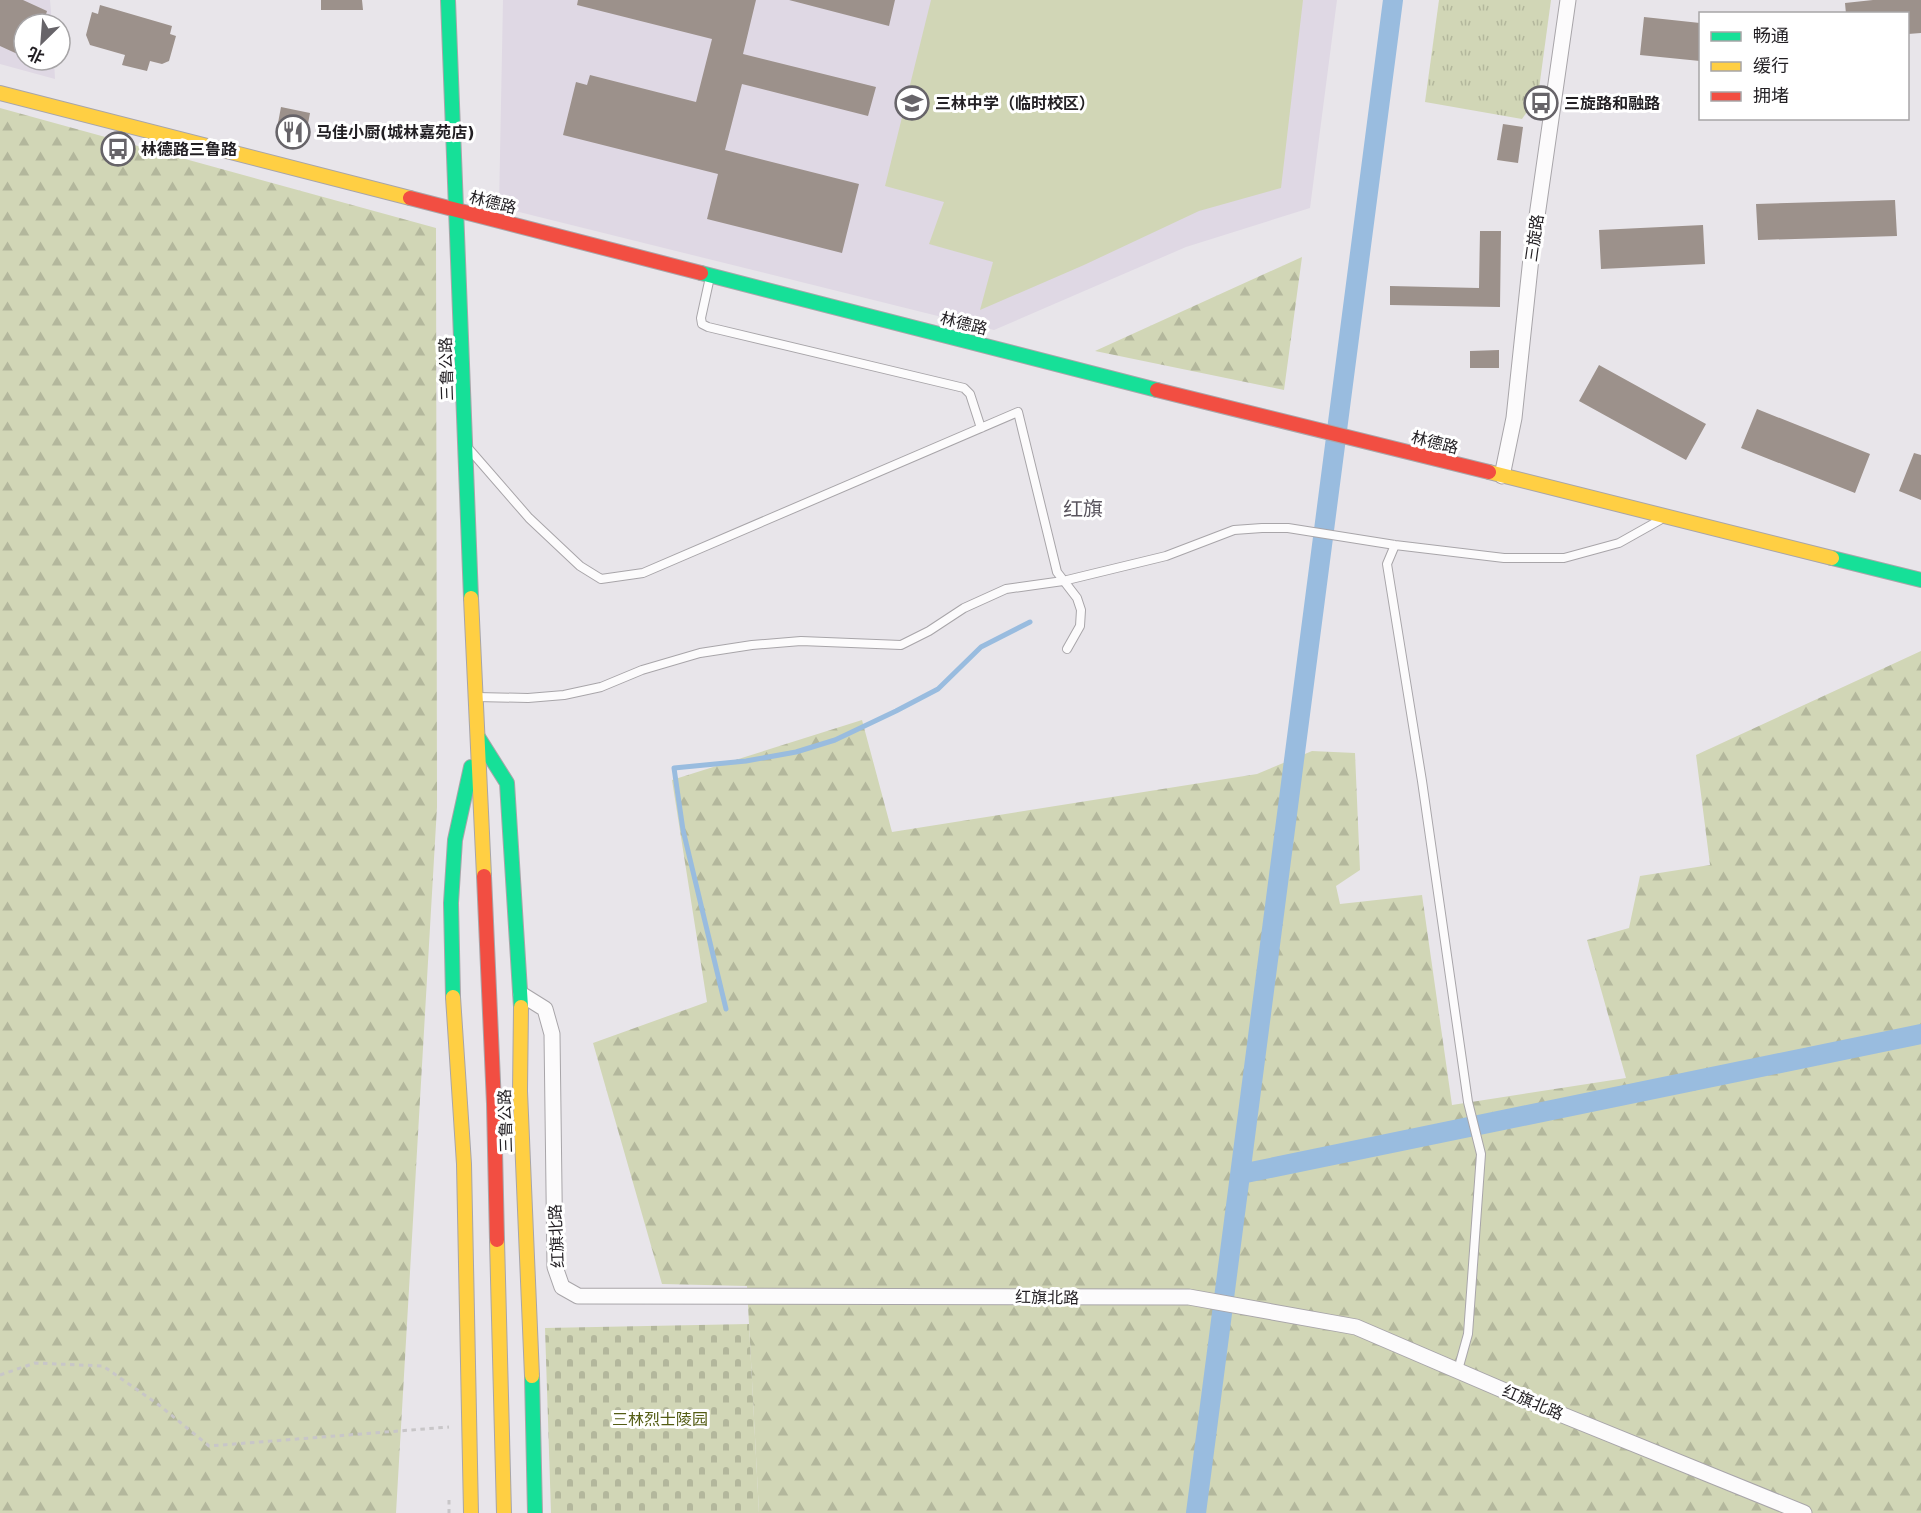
<svg xmlns="http://www.w3.org/2000/svg" width="1921" height="1513" font-family="'DejaVu Sans','Noto Sans SC',sans-serif">
	<style>
		.built { fill: #dfd8e4 }
		.green { fill: #d1d6b6 }
		.forest { fill: url(#forest-firs) }
		.cemetery { fill: url(#cemetery-stones) }
		.park { fill: url(#park-tufts) }
		.lines { fill: none; stroke-linecap: round; stroke-linejoin: round }
		.stream { stroke: #99bcdf; stroke-width: 5 }
		.canal { stroke: #99bcdf; stroke-width: 20 }
		.building { fill: #9c918b }
		.lane-casing { stroke: #a8a5a9; stroke-width: 10 }
		.street-casing { stroke: #a8a5a9; stroke-width: 17 }
		.fast-casing { stroke: #a8a5a9; stroke-width: 16 }
		.slow-casing { stroke: #a8a5a9; stroke-width: 16 }
		.jam-casing { stroke: #a8a5a9; stroke-width: 16 }
		.path { stroke: #c8c6c8; stroke-width: 3; stroke-dasharray: 4.5 4.5; stroke-linecap: butt }
		.lane { stroke: #fcfbfc; stroke-width: 8 }
		.street { stroke: #fcfbfc; stroke-width: 15 }
		.fast { stroke: #16e098; stroke-width: 14 }
		.slow { stroke: #ffcf43; stroke-width: 14 }
		.jam { stroke: #f24e42; stroke-width: 14 }
		.labels { text-anchor: middle; stroke-width: 6; stroke-linejoin: round; paint-order: stroke }
		.poi-label { font-size: 16px; font-weight: bold; fill: #221f23; stroke: #fff; text-anchor: start }
		.street-label { font-size: 16px; fill: #221f23; stroke: #fff }
		.park-label { font-size: 16px; fill: #545d14; stroke: #fff }
		.quarter-label { font-size: 20px; fill: #5a555e; stroke: #fff }
	</style>
	<defs>
		<pattern id="forest-firs" width="22" height="20" patternUnits="userSpaceOnUse" patternTransform="scale(1.5)"><rect width="22" height="20" fill="#d1d6b6"/><path d="M5 1l3.5 6h-7zM16 11l3.5 6h-7z" fill="#b3b79c"/></pattern>
		<pattern id="cemetery-stones" width="16" height="16" patternUnits="userSpaceOnUse" patternTransform="scale(1.5)"><rect width="16" height="16" fill="#d1d6b6"/><path d="M2 7V4a2 2 0 0 1 4 0v3zM10 15v-3a2 2 0 0 1 4 0v3z" fill="#b3b79c"/></pattern>
		<pattern id="park-tufts" width="24" height="20" patternUnits="userSpaceOnUse" patternTransform="scale(1.5)"><rect width="24" height="20" fill="#d1d6b6"/><path d="M3 7l-1-3M5 7V3M7 7l1-3M15 17l-1-3M17 17v-4M19 17l1-3" fill="none" stroke="#b3b79c"/></pattern>
	</defs>
	<rect width="100%" height="100%" fill="#e8e5ea"/>
	<path class="built" d="M 0,0 L 50,0 L 52,24 L 24,24 L 24,60 L 54,60 L 55,79 L 0,64 Z
		M 503,0 L 1337,0 L 1310,208 L 1186,247 L 994,330 L 499,207 Z"/>
	<path class="green" d="M 931,0 L 1303,0 L 1281,188 L 1199,211 L 1084,265 L 980,310 L 993,262 L 929,244 L 944,202 L 885,186 Z"/>
	<path class="forest" d="M 0,108 L 436,228 L 437,807 L 396,1513 L 0,1513 Z
		M 1302,257 L 1284,390 L 1095,351 Z
		M 1921,651 L 1921,1513 L 759,1513 L 747,1286 L 662,1284 L 593,1043 L 707,1002 L 672,780 L 862,720 L 892,832 L 1257,774 L 1312,751 L 1355,753 L 1360,870 L 1336,886 L 1340,904 L 1422,895 L 1452,1105 L 1626,1078 L 1587,940 L 1629,928 L 1640,876 L 1710,865 L 1696,755 Z"/>
	<path class="cemetery" d="M 749,1324 L 759,1513 L 551,1513 L 545,1328 Z"/>
	<path class="park" d="M 1439,0 L 1551,0 L 1538,96 L 1522,119 L 1425,102 Z"/>
	<g class="lines">
		<path class="stream" d="M 726,1009 L 683,830 L 674,768 L 746,761 L 796,752 L 835,740 L 896,711 L 938,689 L 981,647 L 1030,622"/>
		<path class="canal" d="M 1241,1174 L 1921,1034
			M 1196,1513 L 1393,0"/>
	</g>
	<path class="building" d="M 0,0 L 23,0 L 47,11 L 43,24 L 24,24 L 24,57 L 0,46 Z
		M 321,0 L 362,0 L 363,10 L 321,10 Z
		M 578,0 L 756,0 L 743,54 L 876,87 L 868,116 L 742,84 L 725,150 L 859,184 L 842,253 L 707,219 L 718,174 L 563,135 L 576,82 L 587,85 L 590,75 L 696,102 L 712,39 L 577,5 Z
		M 789,0 L 895,0 L 889,26 Z
		M 1873,0 L 1921,0 L 1921,33 L 1908,34 L 1908,14 L 1846,14 L 1845,3 Z
		M 100,5 L 172,26 L 170,34 L 176,36 L 169,61 L 162,64 L 150,61 L 147,71 L 122,65 L 125,55 L 90,45 L 86,35 L 92,12 L 98,14 Z
		M 1644,17 L 1700,23 L 1700,61 L 1640,55 Z
		M 281,107 L 310,113 L 307,129 L 278,123 Z
		M 1503,124 L 1523,127 L 1518,163 L 1497,160 Z
		M 1895,200 L 1897,236 L 1758,240 L 1756,204 Z
		M 1703,225 L 1705,264 L 1601,269 L 1599,230 Z
		M 1480,231 L 1501,231 L 1500,307 L 1390,305 L 1390,286 L 1479,288 Z
		M 1499,350 L 1499,368 L 1470,368 L 1470,351 Z
		M 1599,365 L 1706,424 L 1686,460 L 1579,401 Z
		M 1757,409 L 1870,454 L 1855,493 L 1741,448 Z
		M 1914,453 L 1921,455 L 1921,500 L 1899,491 Z"/>
	<g class="lines">
		<g class="lane-casing">
			<path id="lane" d="M 710,277 L 701,318 L 702,324 L 708,327 L 964,388 L 970,394 L 981,428
				M 469,449 L 529,518 L 580,566 L 601,579 L 643,573 L 1018,412 L 1057,572 L 1077,598 L 1081,610 L 1080,626 L 1067,649
				M 1395,545 L 1387,564 L 1422,781 L 1468,1102 L 1481,1154 L 1468,1334 L 1458,1370
				M 477,697 L 528,698 L 564,695 L 601,687 L 642,670 L 700,653 L 752,645 L 801,641 L 901,645 L 929,631 L 964,608 L 1006,589 L 1063,581 L 1166,556 L 1234,530 L 1262,528 L 1288,528 L 1395,545 L 1504,558 L 1564,558 L 1619,543 L 1660,520"/>
		</g>
		<g class="street-casing">
			<path id="street" d="M 1502,476 L 1514,418 L 1531,258 L 1568,0
				M 521,994 L 545,1009 L 552,1034 L 555,1267 L 562,1287 L 578,1296 L 1189,1297 L 1356,1327 L 1533,1403 L 1804,1513"/>
		</g>
		<g class="fast-casing">
			<path id="fast" d="M 448,0 L 471,598
				M 701,273 L 1157,390
				M 1832,558 L 1921,580
				M 478,737 L 507,783 L 521,1007
				M 453,997 L 451,903 L 455,840 L 471,767
				M 532,1376 L 535,1513"/>
		</g>
		<g class="slow-casing">
			<path id="slow" d="M 0,93 L 410,198
				M 1489,472 L 1832,558
				M 471,598 L 484,876
				M 453,997 L 464,1164 L 471,1513
				M 521,1007 L 520,1091 L 532,1376
				M 497,1240 L 504,1513"/>
		</g>
		<g class="jam-casing">
			<path id="jam" d="M 410,198 L 701,273
				M 1157,390 L 1489,472
				M 484,876 L 494,1104 L 497,1240"/>
		</g>
		<path class="path" d="M 0,1375 L 35,1363 L 103,1366 L 159,1405 L 209,1446 L 449,1427
			M 449,1500 L 449,1513"/>
		<use href="#lane" class="lane"/>
		<use href="#street" class="street"/>
		<use href="#fast" class="fast"/>
		<use href="#slow" class="slow"/>
		<use href="#jam" class="jam"/>
	</g>
	<defs>
		<g id="school-ring" transform="scale(1.725)"><circle r="9.5" fill="#fff" stroke="#676469" stroke-width="1.5"/><path d="M0-5L7-2L0 1L-7-2ZM-4 1L0 2.5L4 1V4Q0 6-4 4Z" fill="#676469"/></g>
		<g id="bus-ring" transform="scale(1.725)"><circle r="9.5" fill="#fff" stroke="#676469" stroke-width="1.5"/><path d="M-5-6H5V4H4V6H2V4H-2V6H-4V4H-5ZM-3.5-4V0h7V-4ZM-3.5 1.2v1.5H-2V1.2ZM2 1.2v1.5H3.5V1.2Z" fill="#676469"/></g>
		<g id="restaurant-ring" transform="scale(1.725)"><circle r="9.5" fill="#fff" stroke="#676469" stroke-width="1.5"/><path d="M-5-6h1v4h1v-4h1v4h1v-4h1v5L-1.5 .5V6h-2V.5L-5-1ZM5-6V6H3V1.5H1.5Q1.5-4 5-6Z" fill="#676469"/></g>
	</defs>
	<g fill-rule="evenodd">
		<use href="#school-ring" x="912" y="103"/>
		<use href="#bus-ring" x="1541" y="103"/>
		<use href="#restaurant-ring" x="293" y="132"/>
		<use href="#bus-ring" x="118" y="149"/>
	</g>
	<g class="labels">
		<g class="poi-label">
			<text x="935" y="109">三林中学（临时校区）</text>
			<text x="1564" y="109">三旋路和融路</text>
			<text x="316" y="138">马佳小厨(城林嘉苑店)</text>
			<text x="141" y="155">林德路三鲁路</text>
		</g>
		<g class="street-label">
			<text transform="translate(493 202) rotate(14)" y="6">林德路</text>
			<text transform="translate(1534 238) rotate(-82)" y="6">三旋路</text>
			<text transform="translate(964 323) rotate(14)" y="6">林德路</text>
			<text transform="translate(446 369) rotate(-92)" y="6">三鲁公路</text>
			<text transform="translate(1435 442) rotate(14)" y="6">林德路</text>
			<text transform="translate(505 1121) rotate(-92)" y="6">三鲁公路</text>
			<text transform="translate(556 1236) rotate(-93)" y="6">红旗北路</text>
			<text transform="translate(1047 1297) rotate(1)" y="6">红旗北路</text>
			<text transform="translate(1533 1402) rotate(23)" y="6">红旗北路</text>
		</g>
		<g class="park-label">
			<text x="660" y="1425">三林烈士陵园</text>
		</g>
		<g class="quarter-label">
			<text x="1083" y="516">红旗</text>
		</g>
	</g>
	<rect x="1699" y="12" width="210" height="108" fill="#ffffff" stroke="#a7a5a7" stroke-width="1.5"/>
	<rect x="1711" y="32" width="30" height="9" fill="#16e098" stroke="#a7a5a7" stroke-width="1.5"/>
	<text x="1753" y="42" font-size="18" fill="#221f23">畅通</text>
	<rect x="1711" y="62" width="30" height="9" fill="#ffcf43" stroke="#a7a5a7" stroke-width="1.5"/>
	<text x="1753" y="72" font-size="18" fill="#221f23">缓行</text>
	<rect x="1711" y="92" width="30" height="9" fill="#f24e42" stroke="#a7a5a7" stroke-width="1.5"/>
	<text x="1753" y="102" font-size="18" fill="#221f23">拥堵</text>
	<g transform="translate(42 42) rotate(205)"><circle r="28" fill="#ffffff" stroke="#a7a5a7" stroke-width="1.5"/>
	<path d="M0-4.5L10 22L0 15L-10 22Z" fill="#676469"/>
	<text y="-9" font-size="16" font-weight="bold" text-anchor="middle" fill="#221f23">北</text>
	</g>
</svg>
